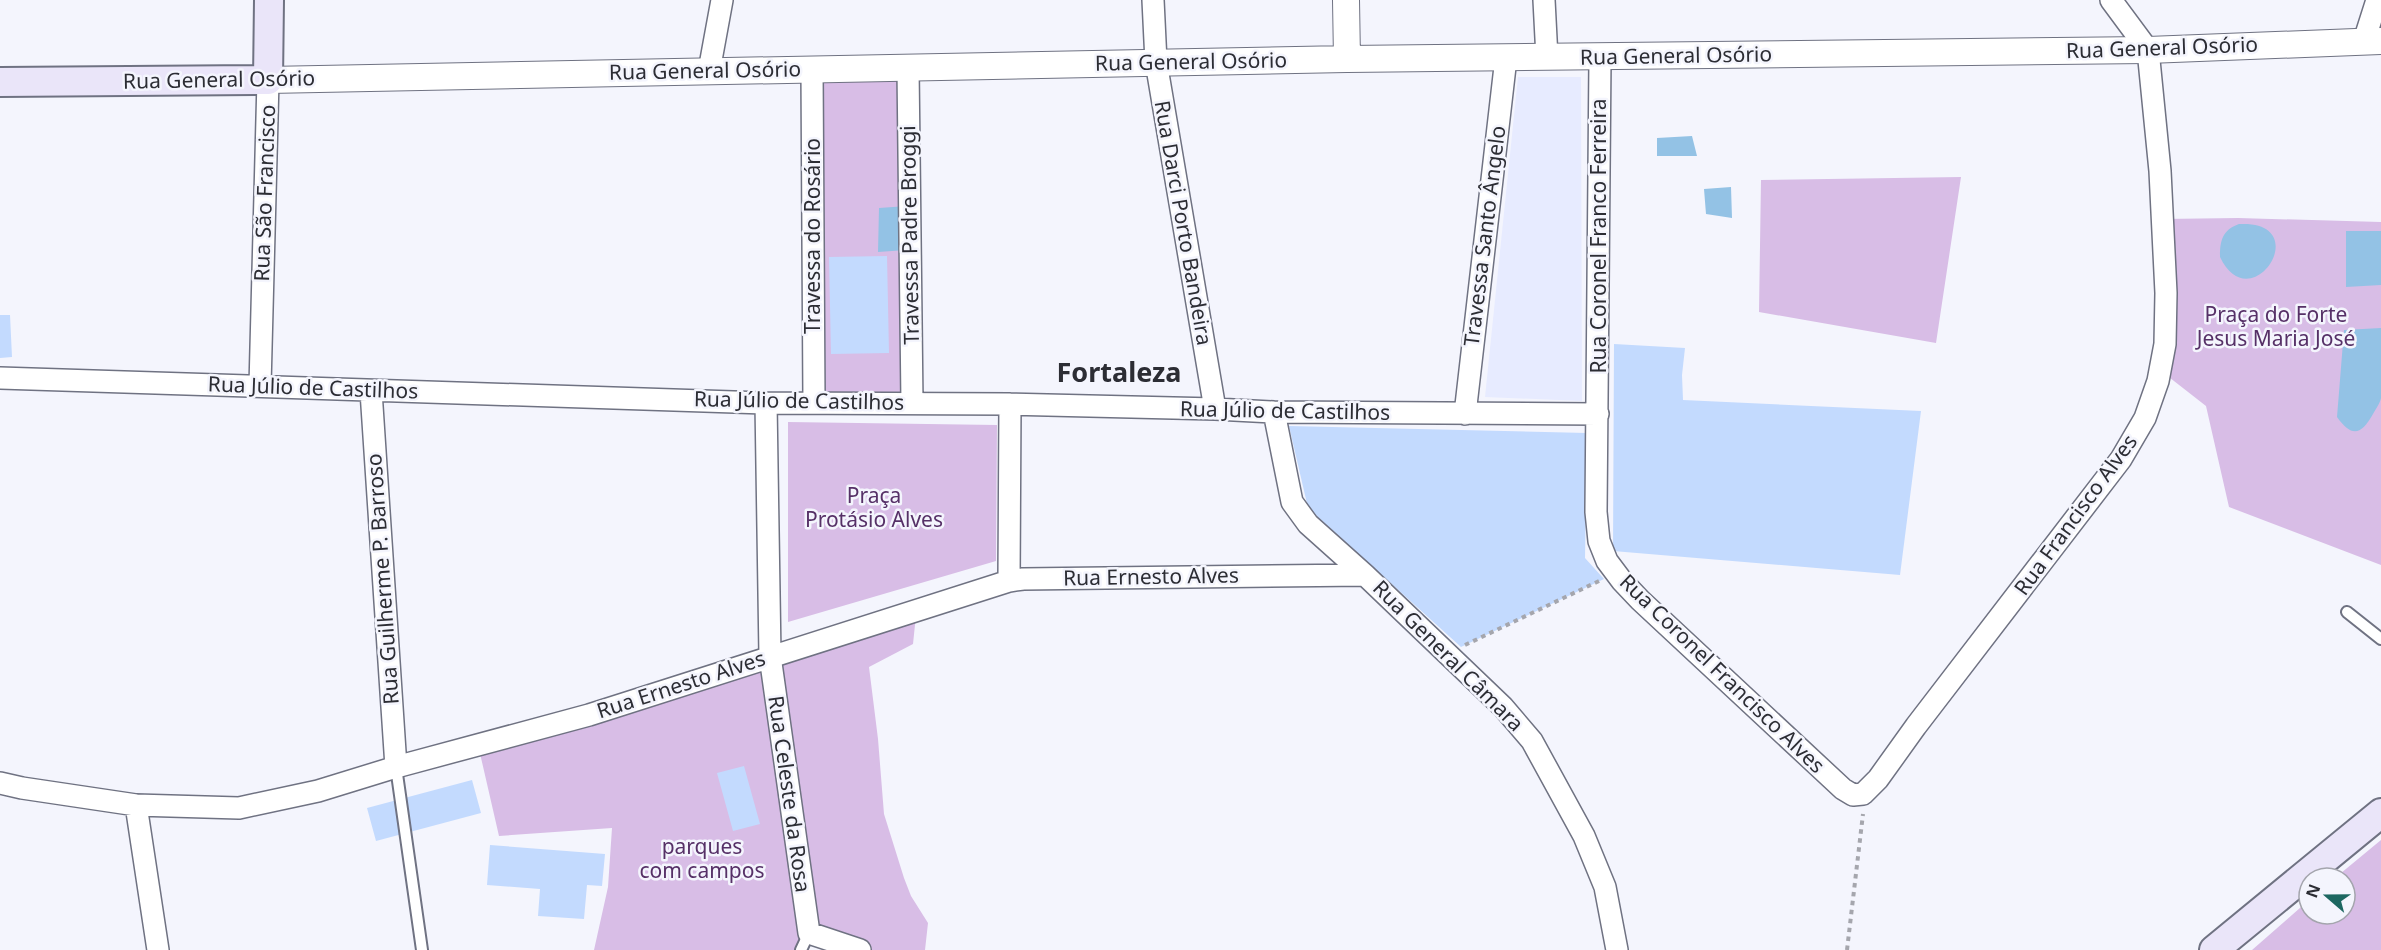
<svg xmlns="http://www.w3.org/2000/svg" width="2381" height="950" font-family="'Noto Sans',sans-serif">
	<style>
		.built { fill: #e7ebff }
		.green { fill: #d8bde6 }
		.water { fill: #93c2e5 }
		.building { fill: #c3dafe }
		.lines { fill: none; stroke-linecap: round; stroke-linejoin: round }
		.service-casing { stroke: #6f7282; stroke-width: 14 }
		.minor-casing { stroke: #6f7282; stroke-width: 24 }
		.tertiary-casing { stroke: #6f7282; stroke-width: 28 }
		.secondary-casing { stroke: #6f7282; stroke-width: 32 }
		.path { stroke: #a5a6ad; stroke-width: 4; stroke-dasharray: 4.5 4.5; stroke-linecap: butt }
		.service { stroke: #fff; stroke-width: 10 }
		.minor { stroke: #fff; stroke-width: 21 }
		.tertiary { stroke: #fff; stroke-width: 26 }
		.secondary { stroke: #eae5f9; stroke-width: 28 }
		.labels { text-anchor: middle; stroke-width: 5; stroke-linejoin: round; paint-order: stroke }
		.street-label { font-size: 21px; fill: #2c2d34; stroke: #f4f5fd }
		.park-label { font-size: 21px; fill: #563067; stroke: #f4f5fd }
		.district-label { font-size: 27px; font-weight: bold; fill: #2c2d34; stroke: #f4f5fd }
	</style>
	<rect width="100%" height="100%" fill="#f4f5fd"/>
	<path class="built" d="M 1518,77 L 1581,77 L 1582,401 L 1485,397 Z"/>
	<path class="green" d="M 907,69 L 910,401 L 815,402 L 815,72 Z
		M 1961,177 L 1936,343 L 1759,312 L 1761,180 Z
		M 2238,218 L 2381,222 L 2381,565 L 2229,507 L 2206,406 L 2165,374 L 2163,219 Z
		M 788,422 L 997,425 L 996,561 L 788,622 Z
		M 916,615 L 913,644 L 869,667 L 878,739 L 884,814 L 904,878 L 911,896 L 928,923 L 925,950 L 863,950 L 810,932 L 772,658 Z
		M 767,662 L 804,933 L 798,950 L 594,950 L 608,887 L 612,828 L 499,836 L 479,749 Z
		M 2381,840 L 2381,950 L 2252,950 L 2309,900 L 2309,914 L 2345,914 L 2345,878 L 2335,878 Z"/>
	<path class="water" d="M 1692,136 L 1697,156 L 1657,156 L 1657,138 Z
		M 1731,187 L 1732,218 L 1706,214 L 1704,189 Z
		M 907,206 L 906,250 L 878,252 L 879,208 Z
		M 2239,224 C 2317,220 2251,322 2220,257 C 2220,241 2222,230 2239,224 Z
		M 2381,231 L 2381,285 L 2346,287 L 2346,231 Z
		M 2381,328 C 2381,350 2381,375 2381,398 C 2380,403 2376,409 2373,414 C 2361,435 2352,438 2337,417 L 2344,330 Z"/>
	<path class="building" d="M 887,256 L 889,353 L 831,354 L 829,257 Z
		M 0,315 L 10,315 L 12,357 L 0,358 Z
		M 1614,344 L 1685,348 L 1682,375 L 1683,400 L 1921,411 L 1900,575 L 1613,551 Z
		M 1289,426 L 1587,433 L 1585,558 L 1604,579 L 1461,647 L 1308,508 Z
		M 744,766 L 760,824 L 733,831 L 717,773 Z
		M 472,780 L 481,813 L 376,841 L 367,808 Z
		M 490,845 L 605,854 L 602,886 L 587,885 L 584,919 L 538,916 L 540,889 L 487,885 Z"/>
	<g class="lines">
		<g class="service-casing">
			<path id="service" d="M 2347,612 L 2381,639
				M 396,767 L 422,950
				M 801,950 L 809,933"/>
		</g>
		<g class="minor-casing">
			<path id="minor" d="M 1153,0 L 1156,62 L 1215,409
				M 1544,0 L 1547,58
				M 2364,41 L 2377,0
				M 1600,58 L 1596,512 L 1599,541 L 1607,561 L 1622,581 L 1640,600 L 1843,789 L 1853,795 L 1863,794 L 1878,779 L 1916,726 L 2121,459 L 2145,418 L 2158,381 L 2165,344 L 2166,293 L 2160,171 L 2148,50 L 2111,0
				M 908,68 L 912,403
				M 812,69 L 814,403
				M 709,71 L 722,0
				M 0,378 L 766,403 L 1010,404 L 1215,409 L 1274,412 L 1598,414
				M 260,386 L 268,80
				M 371,391 L 396,767
				M 766,403 L 770,656 L 809,933 L 860,950
				M 1274,412 L 1292,502 L 1308,524 L 1365,575 L 1503,707 L 1532,741 L 1584,836 L 1605,887 L 1617,950
				M 1465,414 L 1506,58
				M 1009,581 L 1010,404
				M 0,783 L 22,788 L 136,805 L 239,808 L 318,791 L 396,767 L 589,715 L 1009,581 L 1023,579 L 1365,575
				M 136,805 L 158,950"/>
		</g>
		<g class="tertiary-casing">
			<path id="tertiary" d="M 1346,0 L 1347,59
				M 268,80 L 1347,59 L 2148,50 L 2381,41"/>
		</g>
		<g class="secondary-casing">
			<path id="secondary" d="M 0,82 L 268,80 L 269,0
				M 2214,950 L 2381,813"/>
		</g>
		<path class="path" d="M 1465,645 L 1599,581
			M 1847,950 L 1863,814"/>
		<use href="#service" class="service"/>
		<use href="#minor" class="minor"/>
		<use href="#tertiary" class="tertiary"/>
		<use href="#secondary" class="secondary"/>
	</g>
	<g class="labels">
		<g class="street-label">
			<text transform="translate(2162 48) rotate(-2)" y="7">Rua General Osório</text>
			<text transform="translate(1676 56) rotate(-1)" y="7">Rua General Osório</text>
			<text transform="translate(1191 62) rotate(-1)" y="7">Rua General Osório</text>
			<text transform="translate(705 71) rotate(-1)" y="7">Rua General Osório</text>
			<text transform="translate(219 80) rotate(-1)" y="7">Rua General Osório</text>
			<text transform="translate(265 193) rotate(-88)" y="7">Rua São Francisco</text>
			<text transform="translate(1183 223) rotate(80)" y="7">Rua Darci Porto Bandeira</text>
			<text transform="translate(910 235) rotate(-91)" y="7">Travessa Padre Broggi</text>
			<text transform="translate(813 236) rotate(-90)" y="7">Travessa do Rosário</text>
			<text transform="translate(1485 236) rotate(-83)" y="7">Travessa Santo Ângelo</text>
			<text transform="translate(1599 236) rotate(-90)" y="7">Rua Coronel Franco Ferreira</text>
			<text transform="translate(313 388) rotate(2)" y="7">Rua Júlio de Castilhos</text>
			<text transform="translate(799 401) rotate(1)" y="7">Rua Júlio de Castilhos</text>
			<text transform="translate(1285 411) rotate(1)" y="7">Rua Júlio de Castilhos</text>
			<text transform="translate(2076 515) rotate(-54)" y="7">Rua Francisco Alves</text>
			<text transform="translate(1151 577) rotate(-1)" y="7">Rua Ernesto Alves</text>
			<text transform="translate(383 579) rotate(-94)" y="7">Rua Guilherme P. Barroso</text>
			<text transform="translate(1448 656) rotate(45)" y="7">Rua General Câmara</text>
			<text transform="translate(1722 674) rotate(44)" y="7">Rua Coronel Francisco Alves</text>
			<text transform="translate(681 685) rotate(-18)" y="7">Rua Ernesto Alves</text>
			<text transform="translate(789 794) rotate(82)" y="7">Rua Celeste da Rosa</text>
		</g>
		<g class="park-label">
			<text x="2276" y="322">Praça do Forte<tspan x="2276" dy="24">Jesus Maria José</tspan></text>
			<text x="874" y="503">Praça<tspan x="874" dy="24">Protásio Alves</tspan></text>
			<text x="702" y="854">parques<tspan x="702" dy="24">com campos</tspan></text>
		</g>
		<g class="district-label">
			<text x="1119" y="382">Fortaleza</text>
		</g>
	</g>
	<g transform="translate(2327 896) rotate(290)"><circle r="28" fill="#f4f5fd" stroke="#a4a5ad" stroke-width="1.5"/>
	<path d="M0-4.5L10 22L0 15L-10 22Z" fill="#1d6761"/>
	<text y="-9" font-size="16" font-weight="bold" text-anchor="middle" fill="#2c2d34">N</text>
	</g>
</svg>
